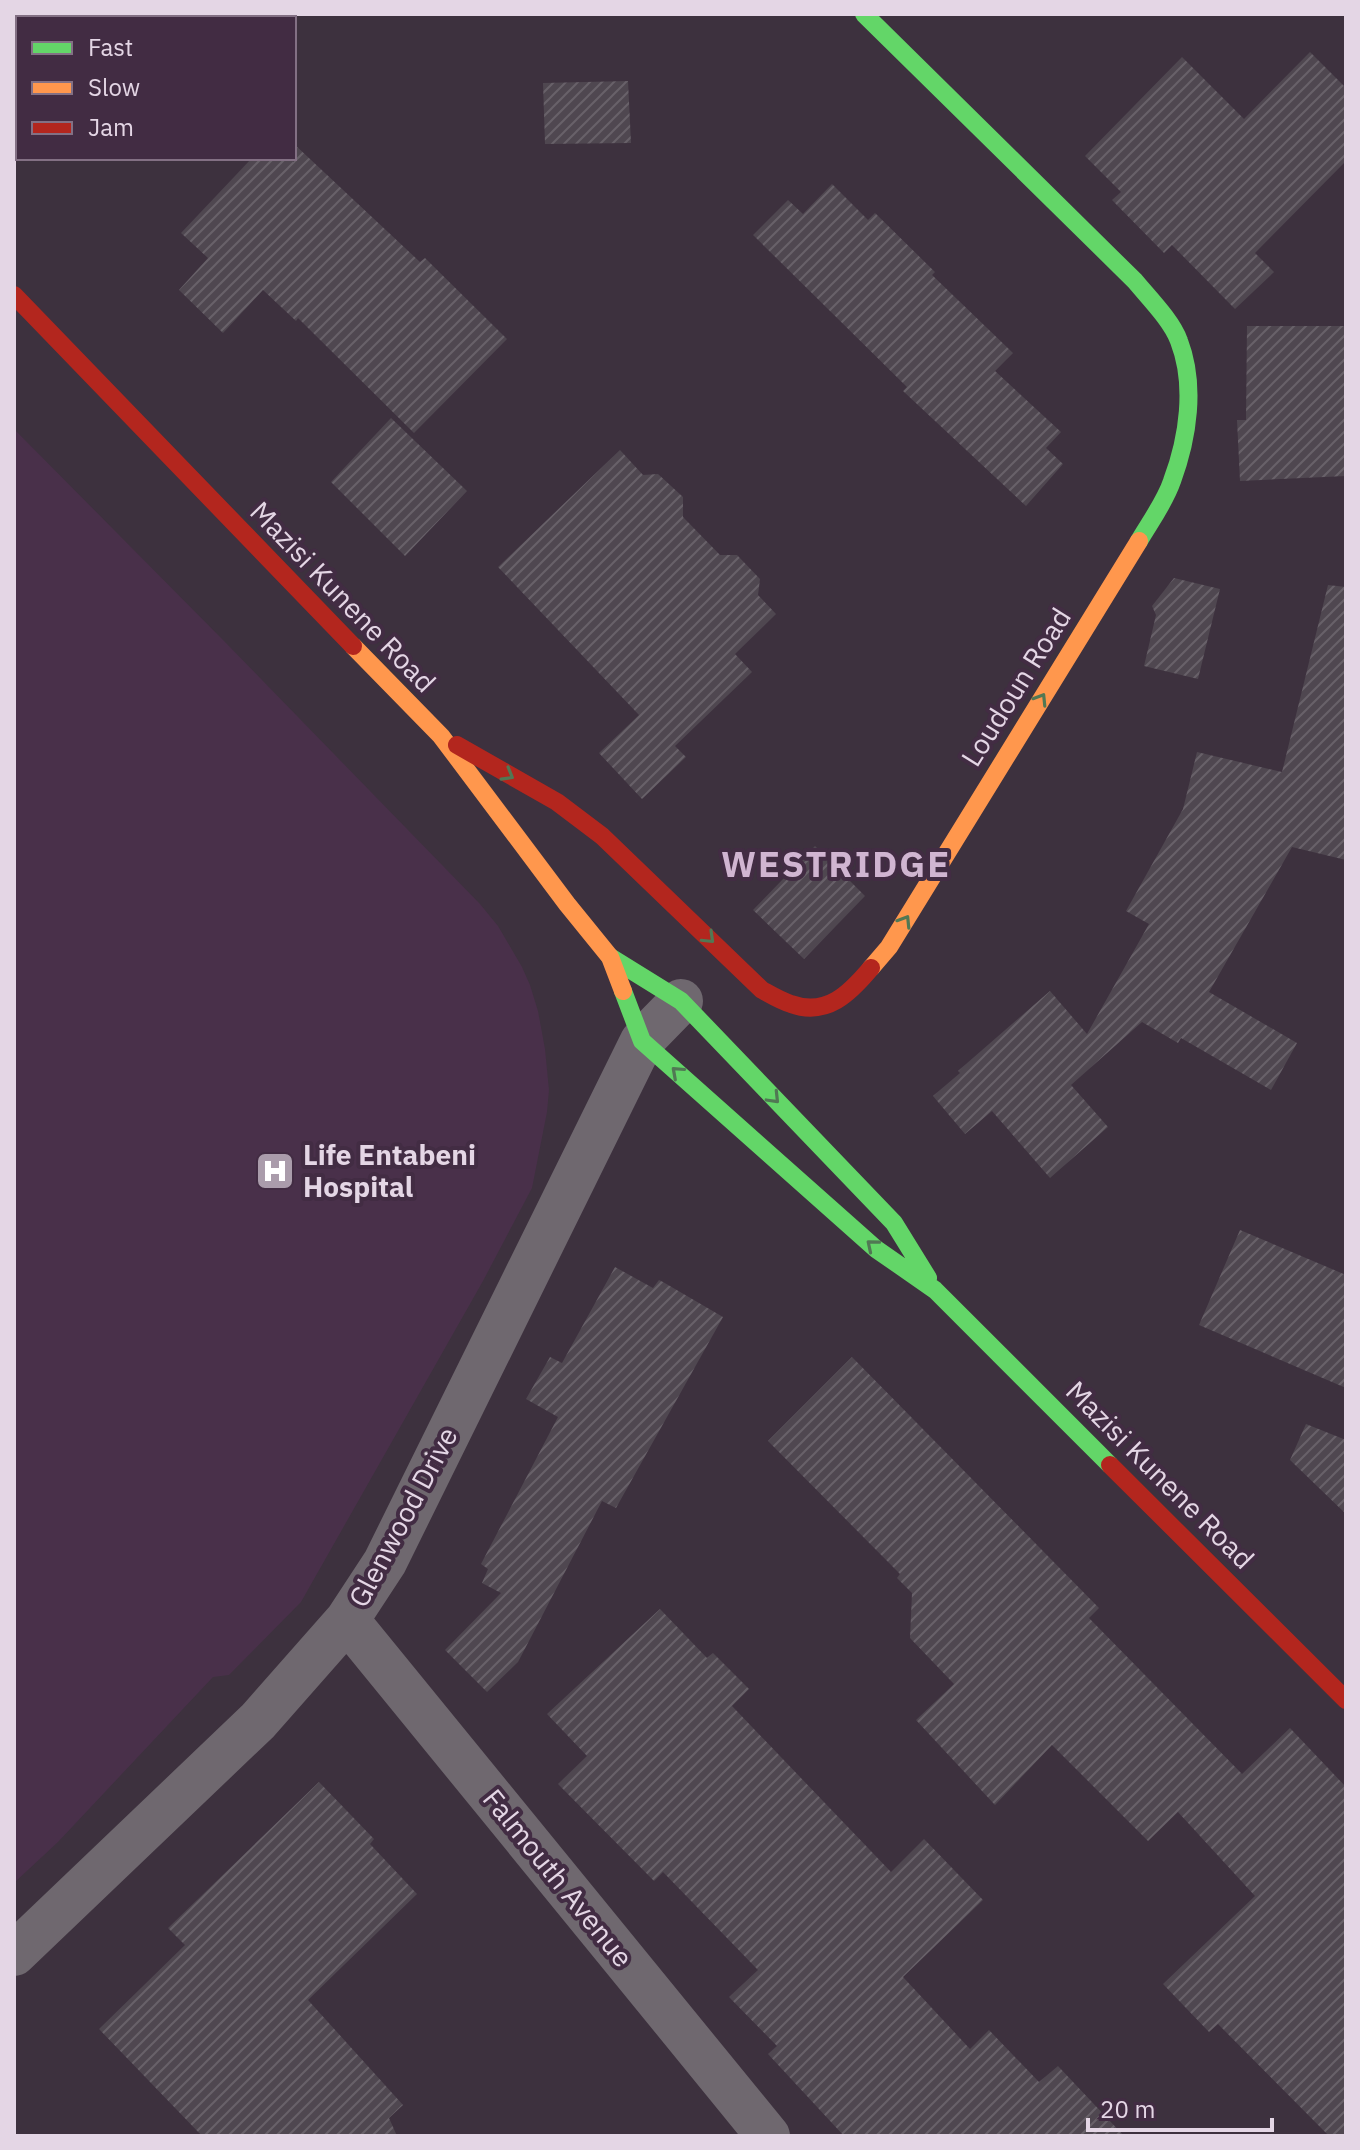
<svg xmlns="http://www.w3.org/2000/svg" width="1360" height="2150" font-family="'IBM Plex Sans',sans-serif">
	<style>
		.built { fill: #49304a }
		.building { fill: url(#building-hatch) }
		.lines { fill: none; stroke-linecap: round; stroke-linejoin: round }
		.street { stroke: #6f686f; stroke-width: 44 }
		.fast { stroke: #63d668; stroke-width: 18 }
		.slow { stroke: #ff974d; stroke-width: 18 }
		.jam { stroke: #b3261e; stroke-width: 18 }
		.oneway { stroke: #517854 }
		.labels { text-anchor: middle; stroke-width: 8; stroke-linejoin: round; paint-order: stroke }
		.street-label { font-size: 28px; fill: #e4d6e5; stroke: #422c43 }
		.poi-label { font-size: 28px; font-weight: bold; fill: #e4d6e5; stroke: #422c43; text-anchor: start }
		.district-label { font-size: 36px; font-weight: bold; letter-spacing: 2px; fill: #d0b5d1; stroke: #422c43 }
	</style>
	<defs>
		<pattern id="building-hatch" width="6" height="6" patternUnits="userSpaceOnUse" patternTransform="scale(2)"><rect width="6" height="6" fill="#4f4750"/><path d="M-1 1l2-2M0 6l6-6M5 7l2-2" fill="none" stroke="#686169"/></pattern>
	</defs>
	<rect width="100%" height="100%" fill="#3d313e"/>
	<path class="built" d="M 14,429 L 226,643 L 480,904 L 498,926 L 522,967 L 530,985 L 538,1011 L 545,1049 L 549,1090 L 547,1112 L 532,1188 L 483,1281 L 301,1602 L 229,1675 L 213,1677 L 58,1842 L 14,1883 Z"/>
	<path class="building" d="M 1310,52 L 1346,88 L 1346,161 L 1255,253 L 1274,272 L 1235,309 L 1172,245 L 1164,253 L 1112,200 L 1121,192 L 1085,156 L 1182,57 L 1244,119 Z
		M 628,81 L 631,143 L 545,144 L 543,83 Z
		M 294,144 L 420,262 L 425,258 L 507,339 L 414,433 L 298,318 L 296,321 L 263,290 L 223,333 L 179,290 L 208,258 L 181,233 L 252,158 L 290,158 L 294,162 Z
		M 832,184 L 868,220 L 875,213 L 935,272 L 932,275 L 1013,353 L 995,371 L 1061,432 L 1046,448 L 1063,464 L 1026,506 L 903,391 L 907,387 L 753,235 L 788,200 L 803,214 Z
		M 1247,326 L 1346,326 L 1346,476 L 1240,481 L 1237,420 L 1246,420 Z
		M 391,418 L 467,491 L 405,556 L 331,482 Z
		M 620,450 L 643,475 L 658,474 L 683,497 L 683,517 L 720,555 L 737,555 L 760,579 L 758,595 L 776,614 L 735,654 L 752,672 L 675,746 L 686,757 L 642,799 L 599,753 L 639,715 L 498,567 Z
		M 1174,578 L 1220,589 L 1198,679 L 1144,666 L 1156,615 L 1152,606 Z
		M 1328,585 L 1346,587 L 1346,860 L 1292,847 L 1209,992 L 1297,1043 L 1271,1090 L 1181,1038 L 1178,1043 L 1142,1022 L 1071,1085 L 1108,1127 L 1050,1178 L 992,1111 L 965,1134 L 933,1096 L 960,1073 L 958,1071 L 1050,991 L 1087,1034 L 1149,924 L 1126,911 L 1183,809 L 1197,752 L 1282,772 Z
		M 815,846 L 865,896 L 804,959 L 753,910 Z
		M 1240,1230 L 1346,1275 L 1346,1388 L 1199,1325 Z
		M 615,1267 L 653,1288 L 659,1280 L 663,1282 L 723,1317 L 616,1508 L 602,1501 L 518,1662 L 487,1692 L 445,1650 L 501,1593 L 482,1583 L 488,1569 L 481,1564 L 558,1417 L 526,1399 L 550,1357 L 562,1363 Z
		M 852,1357 L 1099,1608 L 1089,1618 L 1242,1774 L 1290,1728 L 1346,1787 L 1346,2136 L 1329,2136 L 1218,2024 L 1209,2032 L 1163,1984 L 1255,1896 L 1178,1812 L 1148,1841 L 1052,1745 L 995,1805 L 916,1720 L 954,1684 L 910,1638 L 912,1593 L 897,1578 L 900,1574 L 768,1441 Z
		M 1306,1424 L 1346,1440 L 1346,1514 L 1290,1460 Z
		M 660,1609 L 707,1658 L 713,1653 L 749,1689 L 732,1706 L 891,1872 L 924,1839 L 983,1900 L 903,1977 L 970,2049 L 989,2030 L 1039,2082 L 1058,2066 L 1124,2136 L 844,2136 L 768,2054 L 777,2046 L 729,1997 L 758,1970 L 663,1872 L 654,1881 L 558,1784 L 587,1756 L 547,1714 Z
		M 319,1782 L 374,1839 L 370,1844 L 417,1894 L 308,2000 L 403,2105 L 389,2118 L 397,2136 L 202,2136 L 99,2029 L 185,1945 L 168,1928 Z"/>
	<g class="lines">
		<path class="street" d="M 347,1620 L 768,2136
			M 14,1954 L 258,1721 L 347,1620 L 385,1562 L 642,1041 L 681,1001"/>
		<path class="fast" d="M 864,14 L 1135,281 C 1149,298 1172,321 1179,341 C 1196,385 1188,438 1172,481 C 1165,502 1150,522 1139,541
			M 610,957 L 681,1001 L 894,1223 L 928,1278
			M 623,991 L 642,1041 L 876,1249 L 935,1290 L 1110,1465"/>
		<path class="slow" d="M 353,646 L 441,736 L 567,904 L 610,957 L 623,991
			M 871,968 L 889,947 L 1139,541"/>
		<path class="jam" d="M 14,295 L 353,646
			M 457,745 L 557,802 L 602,836 L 762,990 C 771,995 781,1001 791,1004 C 827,1017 850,993 871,968
			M 1110,1465 L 1346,1700"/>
	</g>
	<defs><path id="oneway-chevron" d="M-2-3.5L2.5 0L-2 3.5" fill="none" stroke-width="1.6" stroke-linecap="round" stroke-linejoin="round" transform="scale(2)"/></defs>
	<g class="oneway">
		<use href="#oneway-chevron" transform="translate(1041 699) rotate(-58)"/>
		<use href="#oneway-chevron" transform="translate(508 775) rotate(30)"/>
		<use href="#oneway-chevron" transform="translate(905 921) rotate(-58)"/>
		<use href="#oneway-chevron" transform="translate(709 938) rotate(44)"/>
		<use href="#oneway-chevron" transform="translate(677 1072) rotate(-138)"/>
		<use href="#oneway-chevron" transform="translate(774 1098) rotate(46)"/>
		<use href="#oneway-chevron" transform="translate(872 1245) rotate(-140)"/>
	</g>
	<defs>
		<g id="hospital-square" transform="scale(2)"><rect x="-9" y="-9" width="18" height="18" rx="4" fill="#aa9cab" stroke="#422c43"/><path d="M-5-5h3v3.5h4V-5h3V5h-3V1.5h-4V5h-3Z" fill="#fff"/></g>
	</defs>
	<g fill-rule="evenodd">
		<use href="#hospital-square" x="275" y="1171"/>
	</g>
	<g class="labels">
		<g class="street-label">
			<text transform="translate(343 597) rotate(46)" y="10">Mazisi Kunene Road</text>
			<text transform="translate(1016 687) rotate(-58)" y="10">Loudoun Road</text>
			<text transform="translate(1160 1475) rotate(45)" y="10">Mazisi Kunene Road</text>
			<text transform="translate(403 1517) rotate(-62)" y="10">Glenwood Drive</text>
			<text transform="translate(558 1878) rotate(51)" y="10">Falmouth Avenue</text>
		</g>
		<g class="poi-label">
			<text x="303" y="1165">Life Entabeni<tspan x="303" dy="32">Hospital</tspan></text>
		</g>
		<g class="district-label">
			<text x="836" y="877">WESTRIDGE</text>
		</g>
	</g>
	<rect width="1360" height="2150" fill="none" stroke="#e4d6e5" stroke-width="32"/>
	<rect x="16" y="16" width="280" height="144" fill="#422c43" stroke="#837084" stroke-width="2"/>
	<rect x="32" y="42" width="40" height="12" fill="#63d668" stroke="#837084" stroke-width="2"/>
	<text x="88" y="56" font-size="24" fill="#e4d6e5">Fast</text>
	<rect x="32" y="82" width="40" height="12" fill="#ff974d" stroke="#837084" stroke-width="2"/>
	<text x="88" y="96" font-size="24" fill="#e4d6e5">Slow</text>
	<rect x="32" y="122" width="40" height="12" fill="#b3261e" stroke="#837084" stroke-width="2"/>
	<text x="88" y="136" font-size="24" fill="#e4d6e5">Jam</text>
	<path d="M1088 2118v12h184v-12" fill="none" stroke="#e4d6e5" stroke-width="4"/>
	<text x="1100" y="2118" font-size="24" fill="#e4d6e5" stroke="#422c43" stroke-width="6" paint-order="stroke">20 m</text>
</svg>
